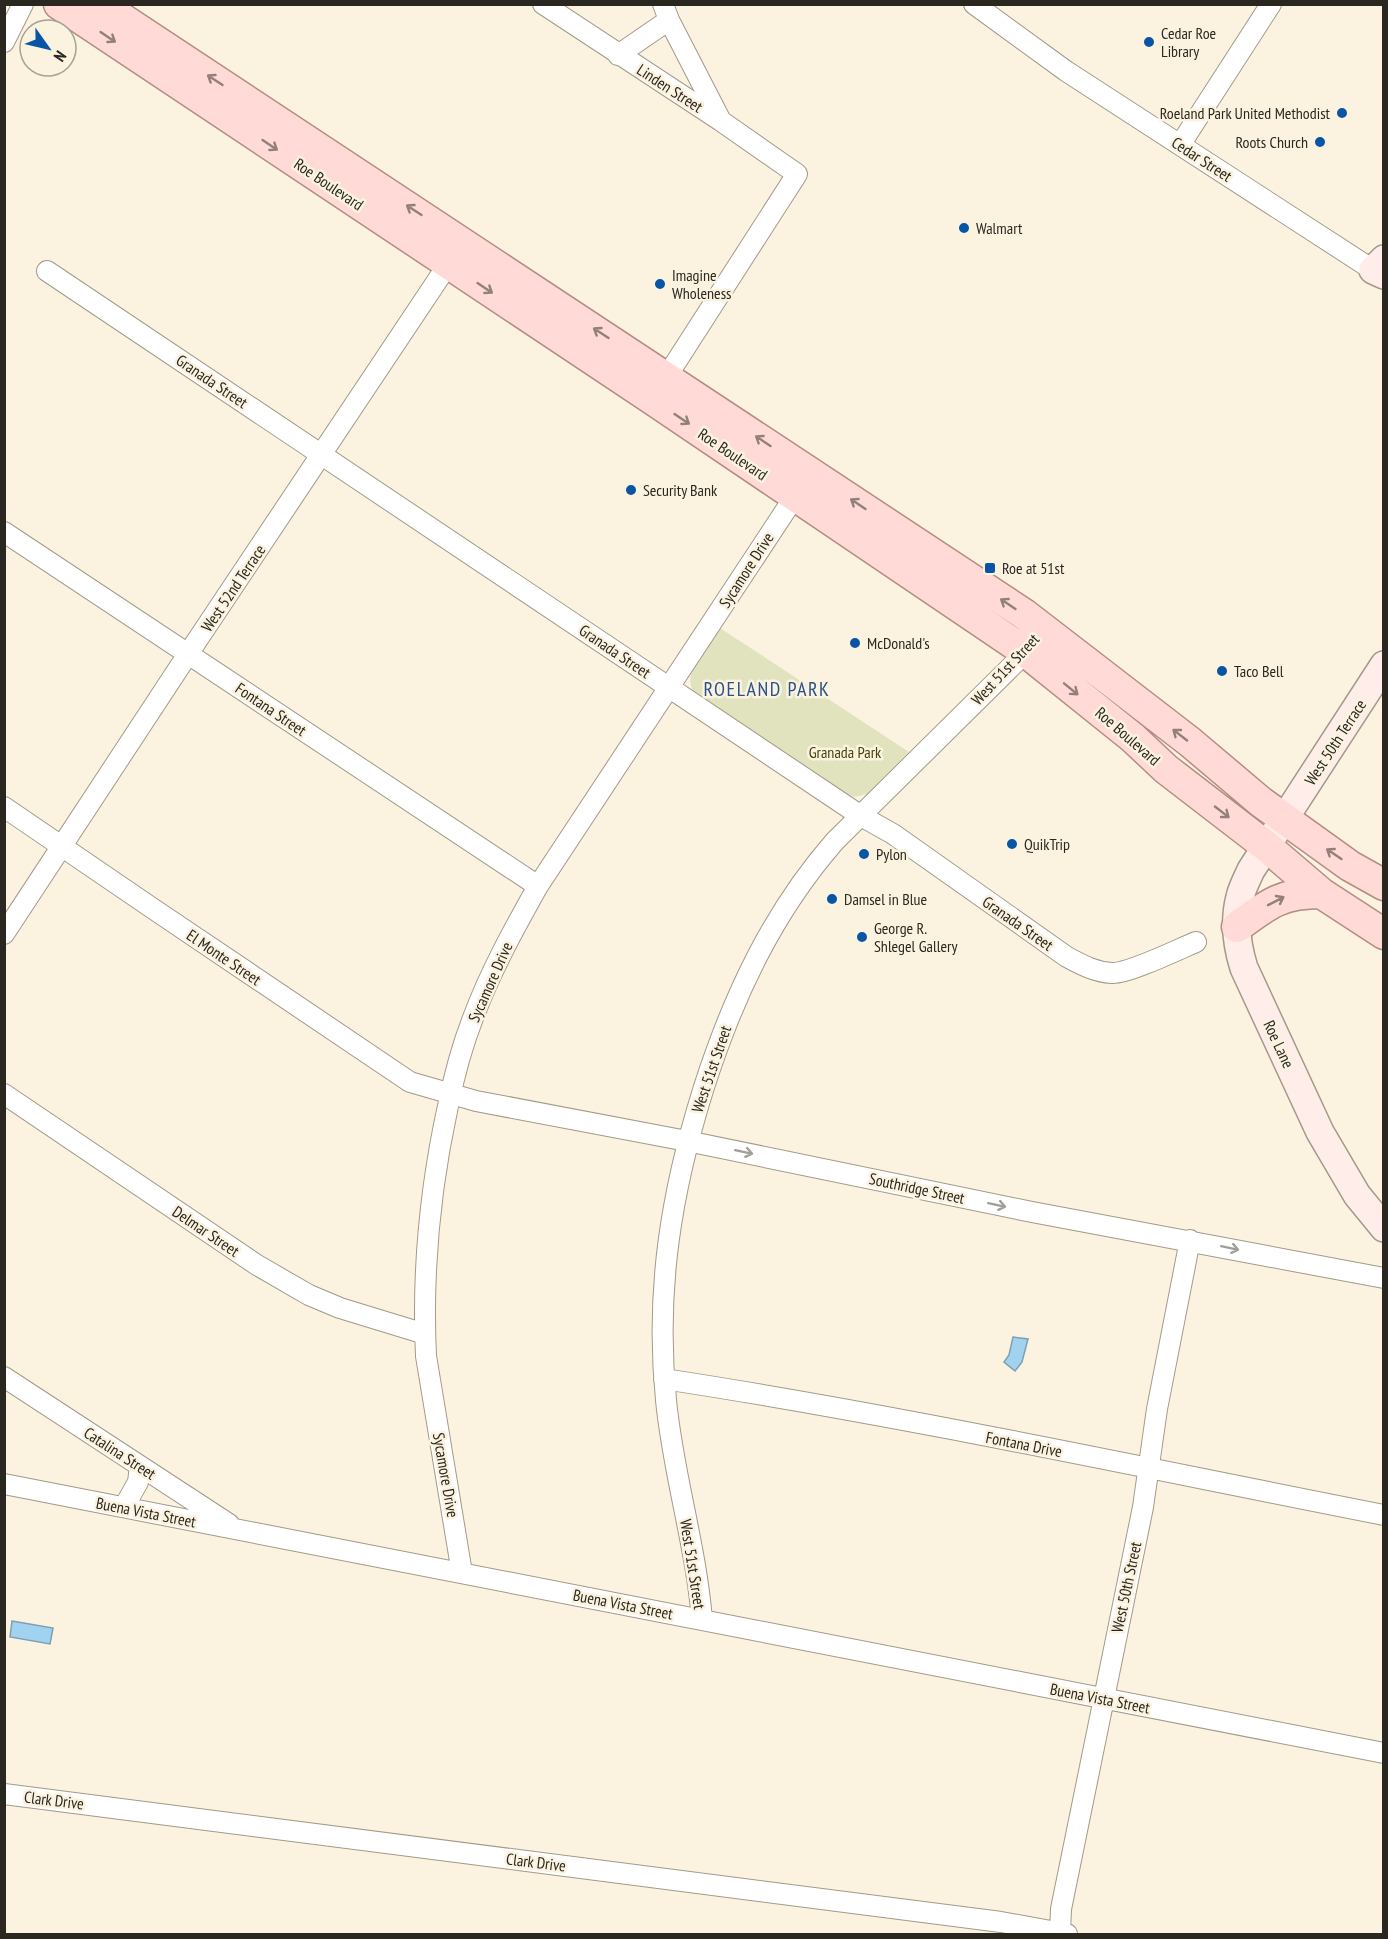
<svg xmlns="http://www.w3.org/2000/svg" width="1388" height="1939" font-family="'PT Sans Narrow',sans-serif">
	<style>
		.green { fill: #e0e3bd }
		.water { fill: #a1d3f1; stroke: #7d9fb2; stroke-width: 1.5 }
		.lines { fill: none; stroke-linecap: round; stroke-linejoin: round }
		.street-casing { stroke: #a29a89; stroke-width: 22 }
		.secondary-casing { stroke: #a29a89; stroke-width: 30 }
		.primary-casing { stroke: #b48c84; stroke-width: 33 }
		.street { stroke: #fff; stroke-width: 20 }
		.secondary { stroke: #ffedea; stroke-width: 27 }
		.primary { stroke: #ffdad6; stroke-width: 30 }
		.oneway { stroke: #94807b }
		.oneway2 { stroke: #9f9e9b }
		.poi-dot { fill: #0755a4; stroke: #fbf3e0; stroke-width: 2 }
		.labels { text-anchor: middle; stroke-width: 5; stroke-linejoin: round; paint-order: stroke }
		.poi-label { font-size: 16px; fill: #2a2720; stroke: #fbf3e0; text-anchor: start }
		.street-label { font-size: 16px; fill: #2a2720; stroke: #fbf3e0 }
		.park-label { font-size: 16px; fill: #434306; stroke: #fbf3e0 }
		.quarter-label { font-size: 20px; letter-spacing: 1.5px; fill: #285388; stroke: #fbf3e0 }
	</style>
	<rect width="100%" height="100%" fill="#fbf3e0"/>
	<path class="green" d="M 720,628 L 909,752 L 867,794 L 854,797 L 844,793 L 695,694 C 679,674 708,645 720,628 Z"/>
	<path class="water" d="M 1013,1337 L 1028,1339 L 1022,1362 L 1015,1371 L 1004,1362 L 1009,1355 Z
		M 12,1621 L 53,1628 L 50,1644 L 10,1637 Z"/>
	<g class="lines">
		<g class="street-casing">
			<path id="street" d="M 543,4 L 721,121 L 797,174 L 660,387
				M 663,4 L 669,20 L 720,119
				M 974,4 L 1066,71 L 1373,270
				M 4,42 L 23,4
				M 618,55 L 669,20
				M 1180,145 L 1271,4
				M 47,271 L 861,816 L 893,834 L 1067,957 C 1082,965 1095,972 1112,973 C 1128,974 1179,949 1196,942
				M 4,532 L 538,886
				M 4,807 L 152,908 L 410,1082 L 476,1101 L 687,1141 L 1032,1212 L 1384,1278
				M 4,934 L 188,654 L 455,254
				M 4,1094 L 257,1265 L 309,1295 L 340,1308 L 425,1334
				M 4,1377 L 229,1524
				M 664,1379 C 905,1416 1144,1468 1384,1515
				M 4,1484 L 1384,1753
				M 124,1507 L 138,1482 L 140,1466
				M 462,1573 L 426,1356 C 422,1272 430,1188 448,1106 C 454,1076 462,1046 473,1018 C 490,972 514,929 538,886 L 801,487
				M 702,1620 C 696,1545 673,1474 666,1400 C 655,1291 671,1192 704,1087 C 733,997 772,913 835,841 L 1026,652 L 1032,643
				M 4,1794 L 1001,1922 L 1067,1934
				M 1060,1933 L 1061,1909 L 1143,1507 L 1157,1409 L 1190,1240"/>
		</g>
		<g class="secondary-casing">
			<path id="secondary" d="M 1384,259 L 1373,270 L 1384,275
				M 1384,665 L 1251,870 C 1247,879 1242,888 1240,897 C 1234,920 1237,946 1244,968 L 1320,1132 L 1357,1195 L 1384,1228"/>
		</g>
		<g class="primary-casing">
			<path id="primary" d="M 59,4 L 652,399 L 1026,652 L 1133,738 L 1166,769 L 1266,846 L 1321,893 L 1384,934
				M 100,4 L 1024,614 L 1190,742 L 1261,802 L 1350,866 L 1384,885
				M 1237,927 C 1268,904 1281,893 1321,893"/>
		</g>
		<use href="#street" class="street"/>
		<use href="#secondary" class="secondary"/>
		<use href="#primary" class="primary"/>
	</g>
	<defs><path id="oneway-shaft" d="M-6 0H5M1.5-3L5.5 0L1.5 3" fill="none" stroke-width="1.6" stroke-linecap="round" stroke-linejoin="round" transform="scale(1.5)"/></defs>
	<g class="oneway">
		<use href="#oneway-shaft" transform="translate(108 37) rotate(34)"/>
		<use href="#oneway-shaft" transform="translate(215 80) rotate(-147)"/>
		<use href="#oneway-shaft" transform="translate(270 145) rotate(34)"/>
		<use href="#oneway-shaft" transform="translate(414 210) rotate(-147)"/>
		<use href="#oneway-shaft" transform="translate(485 288) rotate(34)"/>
		<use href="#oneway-shaft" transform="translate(601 333) rotate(-147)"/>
		<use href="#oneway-shaft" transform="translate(682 419) rotate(34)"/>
		<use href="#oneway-shaft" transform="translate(763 441) rotate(-146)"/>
		<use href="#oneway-shaft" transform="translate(858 504) rotate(-146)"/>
		<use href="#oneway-shaft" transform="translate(1008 604) rotate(-146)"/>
		<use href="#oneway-shaft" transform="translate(1071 689) rotate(39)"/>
		<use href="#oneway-shaft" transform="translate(1180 735) rotate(-142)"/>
		<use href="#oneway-shaft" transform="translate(1222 812) rotate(38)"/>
		<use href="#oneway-shaft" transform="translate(1334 854) rotate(-146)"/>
		<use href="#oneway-shaft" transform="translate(1276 901) rotate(-27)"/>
	</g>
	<g class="oneway2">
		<use href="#oneway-shaft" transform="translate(744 1152) rotate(12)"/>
		<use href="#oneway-shaft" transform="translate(997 1205) rotate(12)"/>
		<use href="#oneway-shaft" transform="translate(1230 1248) rotate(12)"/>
	</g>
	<g class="poi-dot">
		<circle cx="1149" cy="42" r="6"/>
		<circle cx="1342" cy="113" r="6"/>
		<circle cx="1320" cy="142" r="6"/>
		<circle cx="964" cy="228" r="6"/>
		<circle cx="660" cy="284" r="6"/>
		<circle cx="631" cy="490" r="6"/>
		<rect x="984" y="562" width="12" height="12" rx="3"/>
		<circle cx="855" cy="643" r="6"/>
		<circle cx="1222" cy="671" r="6"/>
		<circle cx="1012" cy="844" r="6"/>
		<circle cx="864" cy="854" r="6"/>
		<circle cx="832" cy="899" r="6"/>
		<circle cx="862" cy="937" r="6"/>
	</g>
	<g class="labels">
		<g class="poi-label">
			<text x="1161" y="39">Cedar Roe<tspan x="1161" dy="18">Library</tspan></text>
			<text x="1330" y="119" text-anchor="end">Roeland Park United Methodist</text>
			<text x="1308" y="148" text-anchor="end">Roots Church</text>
			<text x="976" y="234">Walmart</text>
			<text x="672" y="281">Imagine<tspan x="672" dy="18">Wholeness</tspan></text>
			<text x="643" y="496">Security Bank</text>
			<text x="1002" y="574">Roe at 51st</text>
			<text x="867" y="649">McDonald's</text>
			<text x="1234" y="677">Taco Bell</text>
			<text x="1024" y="850">QuikTrip</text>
			<text x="876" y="860">Pylon</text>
			<text x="844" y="905">Damsel in Blue</text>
			<text x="874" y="934">George R.<tspan x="874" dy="18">Shlegel Gallery</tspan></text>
		</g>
		<g class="street-label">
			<text transform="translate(670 88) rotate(33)" y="6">Linden Street</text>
			<text transform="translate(1202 159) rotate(33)" y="6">Cedar Street</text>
			<text transform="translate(329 184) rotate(34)" y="6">Roe Boulevard</text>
			<text transform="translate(212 381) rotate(34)" y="6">Granada Street</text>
			<text transform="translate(733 454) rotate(34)" y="6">Roe Boulevard</text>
			<text transform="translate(746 570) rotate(-57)" y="6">Sycamore Drive</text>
			<text transform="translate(233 588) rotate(-56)" y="6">West 52nd Terrace</text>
			<text transform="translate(615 651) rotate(34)" y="6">Granada Street</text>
			<text transform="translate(1005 669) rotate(-47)" y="6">West 51st Street</text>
			<text transform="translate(271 709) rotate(34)" y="6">Fontana Street</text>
			<text transform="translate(1128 736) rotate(41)" y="6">Roe Boulevard</text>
			<text transform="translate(1335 742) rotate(-57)" y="6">West 50th Terrace</text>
			<text transform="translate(1018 923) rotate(35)" y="6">Granada Street</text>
			<text transform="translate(224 957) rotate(34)" y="6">El Monte Street</text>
			<text transform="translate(490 982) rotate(-66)" y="6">Sycamore Drive</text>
			<text transform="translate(1279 1044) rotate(65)" y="6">Roe Lane</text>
			<text transform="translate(711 1069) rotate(-71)" y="6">West 51st Street</text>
			<text transform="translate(917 1188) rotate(12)" y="6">Southridge Street</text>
			<text transform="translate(206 1231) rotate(34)" y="6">Delmar Street</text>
			<text transform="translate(1024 1444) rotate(11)" y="6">Fontana Drive</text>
			<text transform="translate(120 1453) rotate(33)" y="6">Catalina Street</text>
			<text transform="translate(446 1475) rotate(80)" y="6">Sycamore Drive</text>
			<text transform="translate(146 1512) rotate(11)" y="6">Buena Vista Street</text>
			<text transform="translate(693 1564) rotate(81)" y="6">West 51st Street</text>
			<text transform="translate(1126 1587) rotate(-78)" y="6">West 50th Street</text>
			<text transform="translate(623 1604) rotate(11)" y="6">Buena Vista Street</text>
			<text transform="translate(1100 1698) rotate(11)" y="6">Buena Vista Street</text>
			<text transform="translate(54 1800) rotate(7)" y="6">Clark Drive</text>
			<text transform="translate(536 1862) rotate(7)" y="6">Clark Drive</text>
		</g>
		<g class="park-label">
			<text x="845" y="758">Granada Park</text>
		</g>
		<g class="quarter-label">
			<text x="767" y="696">ROELAND PARK</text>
		</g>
	</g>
	<rect width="1388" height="1939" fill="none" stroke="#2a2720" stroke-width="12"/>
	<g transform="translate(48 48) rotate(124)"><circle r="28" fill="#fbf3e0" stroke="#a7a193" stroke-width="1.5"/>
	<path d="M0-4.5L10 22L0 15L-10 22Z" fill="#0755a4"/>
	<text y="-9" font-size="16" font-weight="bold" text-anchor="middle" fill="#2a2720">N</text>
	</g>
</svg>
